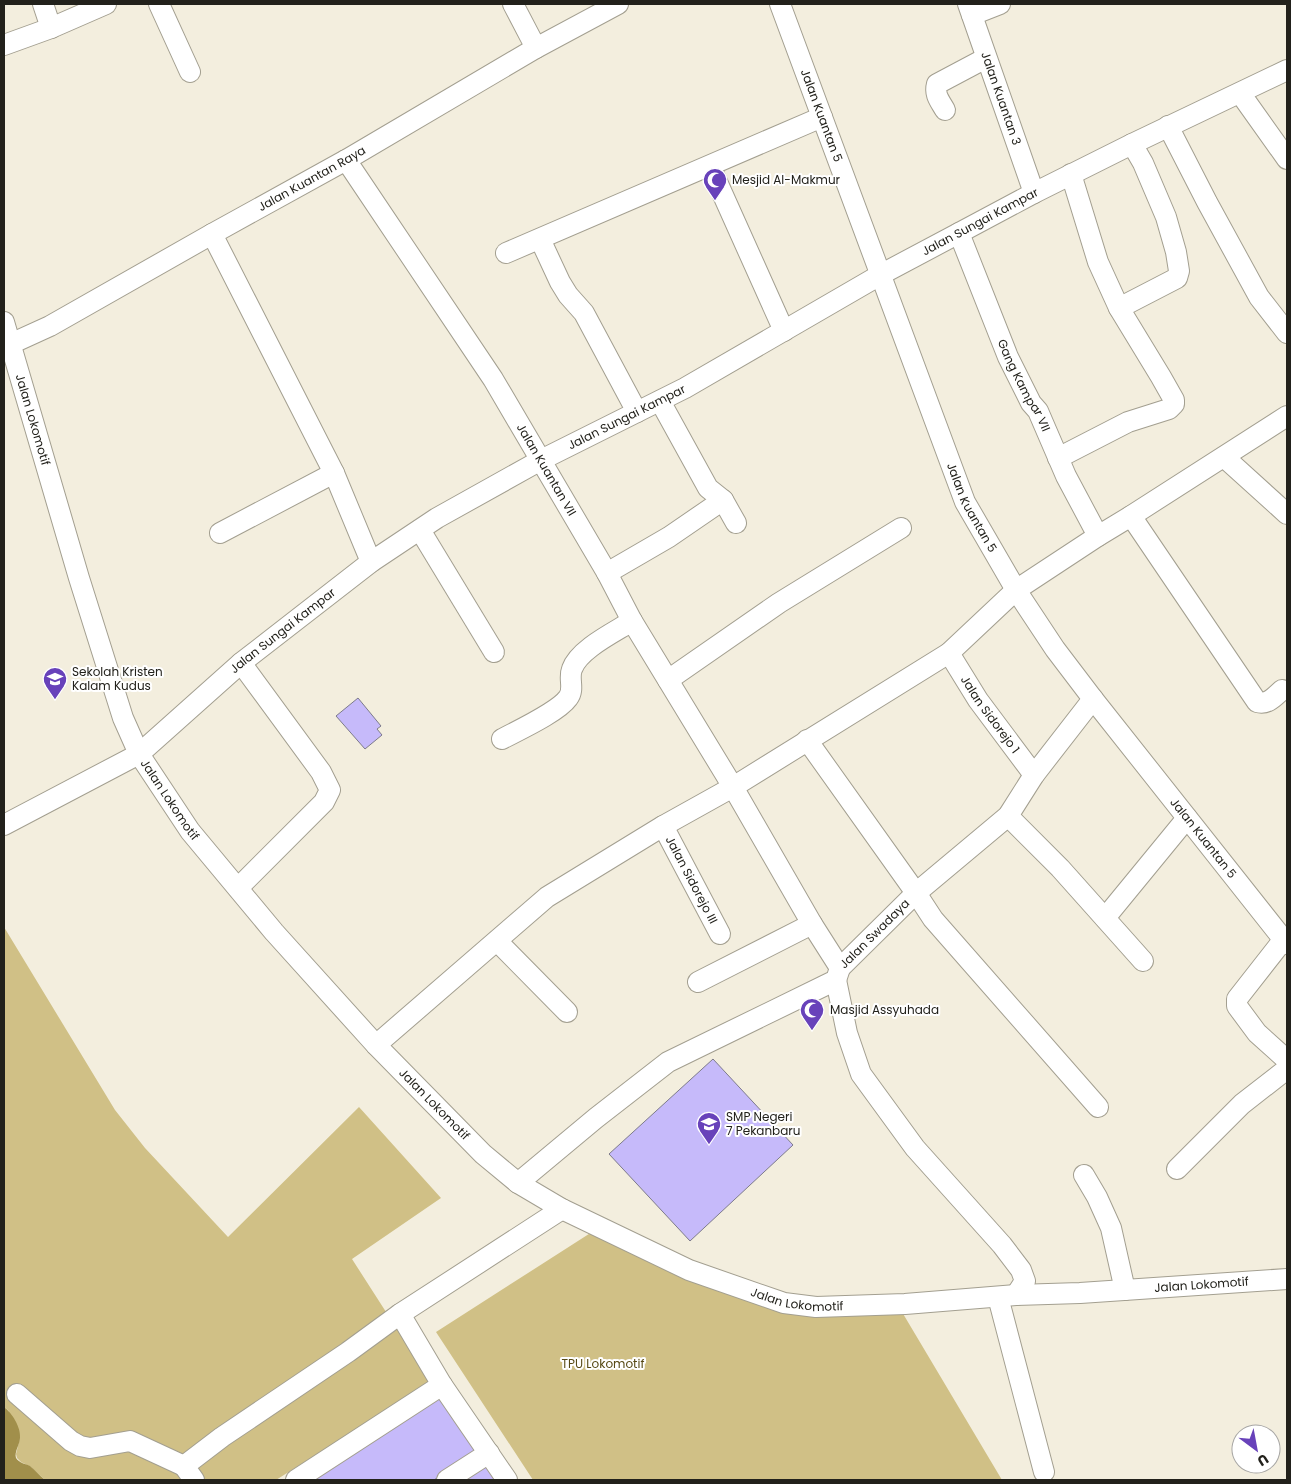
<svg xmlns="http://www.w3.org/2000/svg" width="1291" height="1484" font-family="Poppins,sans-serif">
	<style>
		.green { fill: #d0c086 }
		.water { fill: #a18f4b }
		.building { fill: #c6bafa; stroke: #7d7b8a }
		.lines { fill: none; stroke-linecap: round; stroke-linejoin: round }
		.minor-casing { stroke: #a39f90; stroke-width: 22 }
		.minor { stroke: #fff; stroke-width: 20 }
		.labels { text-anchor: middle; stroke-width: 4; stroke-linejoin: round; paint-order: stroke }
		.street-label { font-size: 12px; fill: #22211b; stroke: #fff }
		.poi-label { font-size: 12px; fill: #22211b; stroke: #fff; text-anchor: start }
		.park-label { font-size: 12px; fill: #574914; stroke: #fff }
	</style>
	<rect width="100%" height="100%" fill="#f3eede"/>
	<path class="green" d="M 4,927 L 115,1110 L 145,1148 L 228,1237 L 359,1107 L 441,1198 L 352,1259 L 431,1382 L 276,1480 L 45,1480 L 31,1467 L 21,1462 L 17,1458 L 16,1454 L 20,1438 L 8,1410 L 4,1407 Z
		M 592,1232 L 794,1310 L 902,1312 L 1002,1480 L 533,1480 L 436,1332 Z"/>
	<path class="water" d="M 4,1407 C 12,1413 21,1427 20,1438 C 20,1444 14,1452 16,1458 C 19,1463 26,1464 30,1466 C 35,1470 40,1476 45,1480 L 4,1480 Z"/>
	<path class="building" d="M 358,698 L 381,726 L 377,729 L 382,735 L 365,749 L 336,716 Z
		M 713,1059 L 793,1145 L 690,1241 L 609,1154 Z
		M 444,1393 L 480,1450 L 434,1480 L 309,1480 Z
		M 487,1462 L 499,1480 L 458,1480 Z"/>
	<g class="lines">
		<g class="minor-casing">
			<g id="minor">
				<path d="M 43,4 L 51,28"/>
				<path d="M 159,4 L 190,72"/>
				<path d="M 513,4 L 536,48"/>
				<path id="s1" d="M 780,4 L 965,502 L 1016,590 L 1055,649 L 1093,699 L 1287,944"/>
				<path id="s2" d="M 968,4 L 1034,193"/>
				<path d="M 972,15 L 1000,4"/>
				<path d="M 4,45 L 51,28 L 106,4"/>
				<path d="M 1240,93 L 1287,159"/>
				<path d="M 945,110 C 940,101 934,95 937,84 L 986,58"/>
				<path d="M 1168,126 L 1207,202 L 1259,297 L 1287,333"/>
				<path id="s3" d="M 346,160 L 493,379 L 607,573 L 632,621 L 733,787 L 812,924 L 840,968"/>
				<path d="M 710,166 L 784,331"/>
				<path id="s4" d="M 959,233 L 1008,357 L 1031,403 L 1038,411 L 1066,476 L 1098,536"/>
				<path d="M 212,234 L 334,473 L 371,562"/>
				<path d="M 540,239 L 560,282 L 568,295 L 584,313 L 637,412"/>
				<path d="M 506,253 L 822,117"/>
				<path d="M 1119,308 L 1177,278 L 1179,271 L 1176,252 L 1166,217 L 1143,163 L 1132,144"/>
				<path id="s5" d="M 4,322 L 79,578 L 123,718 L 139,754 L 190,831 L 274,932 L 376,1045 L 483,1154 L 518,1183 L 562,1209 L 689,1270 L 784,1303 L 816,1307 L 905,1304 L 1016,1295 L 1080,1293 L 1287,1279"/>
				<path id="s6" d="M 4,347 L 50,326 L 212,234 L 346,160 L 536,48 L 618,4"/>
				<path d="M 660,401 L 708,488 L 723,500 L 736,523"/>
				<path d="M 1224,457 L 1287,514"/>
				<path d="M 1058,458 L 1128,422 L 1169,409 L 1174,404 L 1174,400 L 1161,377 L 1119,308 L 1098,262 L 1071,174"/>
				<path d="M 1131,516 L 1257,702 C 1268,705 1274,697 1282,690"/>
				<path d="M 420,530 L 494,652"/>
				<path d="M 220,533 L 334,473"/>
				<path d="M 607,573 L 669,537 L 723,500"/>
				<path id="s7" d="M 949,653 L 978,700 L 1034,775"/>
				<path d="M 668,680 L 779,603 L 901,528"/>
				<path d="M 502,739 C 519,730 558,712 568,698 C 575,689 568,679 572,669 C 579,649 615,632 632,621"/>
				<path d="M 807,740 L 916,893 L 933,919 L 1098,1107"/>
				<path d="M 1008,816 L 1060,868 L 1143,961"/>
				<path id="s8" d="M 4,825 L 139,754 L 241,663 L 371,562 L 437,518 L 541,460 L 685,388 L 880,275 L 959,233 L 1034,193 L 1132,144 L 1287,70"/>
				<path id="s9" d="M 663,826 L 720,934"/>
				<path d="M 238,888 L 324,802 L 330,790 L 321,772 L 241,663"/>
				<path d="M 1105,918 L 1187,818"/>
				<path d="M 1284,939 L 1237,999 L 1237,1006 L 1257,1033 L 1287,1060"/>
				<path d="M 497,941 L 567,1012"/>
				<path d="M 836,980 L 847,1033 L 861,1074 L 915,1148 L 1002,1245 L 1021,1270 L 1025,1281 L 1016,1295"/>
				<path d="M 698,982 L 812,924"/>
				<path d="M 376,1045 L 547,897 L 663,826 L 733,787 L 949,653 L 1016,590 L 1098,536 L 1131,516 L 1287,416"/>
				<path d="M 1177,1169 L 1242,1104 L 1287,1069"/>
				<path d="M 1084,1175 L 1097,1197 L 1111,1228 L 1125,1290"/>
				<path id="s10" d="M 518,1183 L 596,1118 L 668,1062 L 836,980 L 840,968 L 916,893 L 1008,816 L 1034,775 L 1093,699"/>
				<path d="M 998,1297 L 1044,1472"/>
				<path d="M 400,1314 L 442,1385 L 507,1480"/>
				<path d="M 17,1394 L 71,1441 L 80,1446 L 90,1448 L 130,1441 L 184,1466"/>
				<path d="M 194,1480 L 184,1466 L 222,1437 L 348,1352 L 400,1314 L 562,1209"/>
				<path d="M 296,1480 L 442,1385"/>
				<path d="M 447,1480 L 489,1453"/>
			</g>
		</g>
		<use href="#minor" class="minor"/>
	</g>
	<defs>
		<g id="mosque-pin" transform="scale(1.25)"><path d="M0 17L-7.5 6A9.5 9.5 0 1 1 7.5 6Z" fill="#6842ba" stroke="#fff"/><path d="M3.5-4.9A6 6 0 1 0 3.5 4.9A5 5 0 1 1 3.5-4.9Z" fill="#fff"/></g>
		<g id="school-pin" transform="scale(1.25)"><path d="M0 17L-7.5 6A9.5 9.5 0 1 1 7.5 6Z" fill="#6842ba" stroke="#fff"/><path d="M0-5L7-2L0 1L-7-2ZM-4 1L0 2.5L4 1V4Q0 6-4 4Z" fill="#fff"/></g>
	</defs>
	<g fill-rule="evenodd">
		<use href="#mosque-pin" x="715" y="180"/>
		<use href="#school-pin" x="55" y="679"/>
		<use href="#mosque-pin" x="812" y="1010"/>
		<use href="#school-pin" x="709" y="1124"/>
	</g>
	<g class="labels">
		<g class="street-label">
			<text dy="4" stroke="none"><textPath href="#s2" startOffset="100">Jalan Kuantan 3</textPath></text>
			<text dy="4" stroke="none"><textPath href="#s1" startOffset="119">Jalan Kuantan 5</textPath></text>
			<text dy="4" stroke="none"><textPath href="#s6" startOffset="351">Jalan Kuantan Raya</textPath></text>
			<text dy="4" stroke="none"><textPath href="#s8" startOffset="1152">Jalan Sungai Kampar</textPath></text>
			<text dy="4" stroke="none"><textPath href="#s4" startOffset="166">Gang Kampar VII</textPath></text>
			<text dy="4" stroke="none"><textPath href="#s8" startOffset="748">Jalan Sungai Kampar</textPath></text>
			<text dy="4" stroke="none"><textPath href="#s5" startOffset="102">Jalan Lokomotif</textPath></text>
			<text dy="4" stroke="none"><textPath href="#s3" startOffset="369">Jalan Kuantan VII</textPath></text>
			<text dy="4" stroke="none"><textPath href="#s1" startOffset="539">Jalan Kuantan 5</textPath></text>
			<text dy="4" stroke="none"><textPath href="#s8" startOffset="342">Jalan Sungai Kampar</textPath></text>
			<text dy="4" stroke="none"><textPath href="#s7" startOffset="74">Jalan Sidorejo 1</textPath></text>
			<text dy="4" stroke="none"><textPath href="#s5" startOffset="508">Jalan Lokomotif</textPath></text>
			<text dy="4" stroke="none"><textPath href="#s1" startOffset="944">Jalan Kuantan 5</textPath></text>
			<text dy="4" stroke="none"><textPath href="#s9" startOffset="61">Jalan Sidorejo III</textPath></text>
			<text dy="4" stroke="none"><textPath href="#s10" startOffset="441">Jalan Swadaya</textPath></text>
			<text dy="4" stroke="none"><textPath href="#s5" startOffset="912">Jalan Lokomotif</textPath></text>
			<text dy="4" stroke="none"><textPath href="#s5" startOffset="1738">Jalan Lokomotif</textPath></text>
			<text dy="4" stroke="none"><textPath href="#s5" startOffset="1332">Jalan Lokomotif</textPath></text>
		</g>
		<g class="poi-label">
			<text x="732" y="184">Mesjid Al-Makmur</text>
			<text x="72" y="676">Sekolah Kristen<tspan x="72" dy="14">Kalam Kudus</tspan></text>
			<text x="830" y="1014">Masjid Assyuhada</text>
			<text x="726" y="1121">SMP Negeri<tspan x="726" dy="14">7 Pekanbaru</tspan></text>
		</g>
		<g class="park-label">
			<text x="603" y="1368">TPU Lokomotif</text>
		</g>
	</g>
	<rect width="1291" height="1484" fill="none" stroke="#22211b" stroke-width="10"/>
	<g transform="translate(1256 1449) rotate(148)"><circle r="24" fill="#ffffff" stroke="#a7a6a4"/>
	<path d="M0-4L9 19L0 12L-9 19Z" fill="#6842ba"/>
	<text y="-8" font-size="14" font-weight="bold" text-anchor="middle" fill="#22211b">U</text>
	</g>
</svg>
